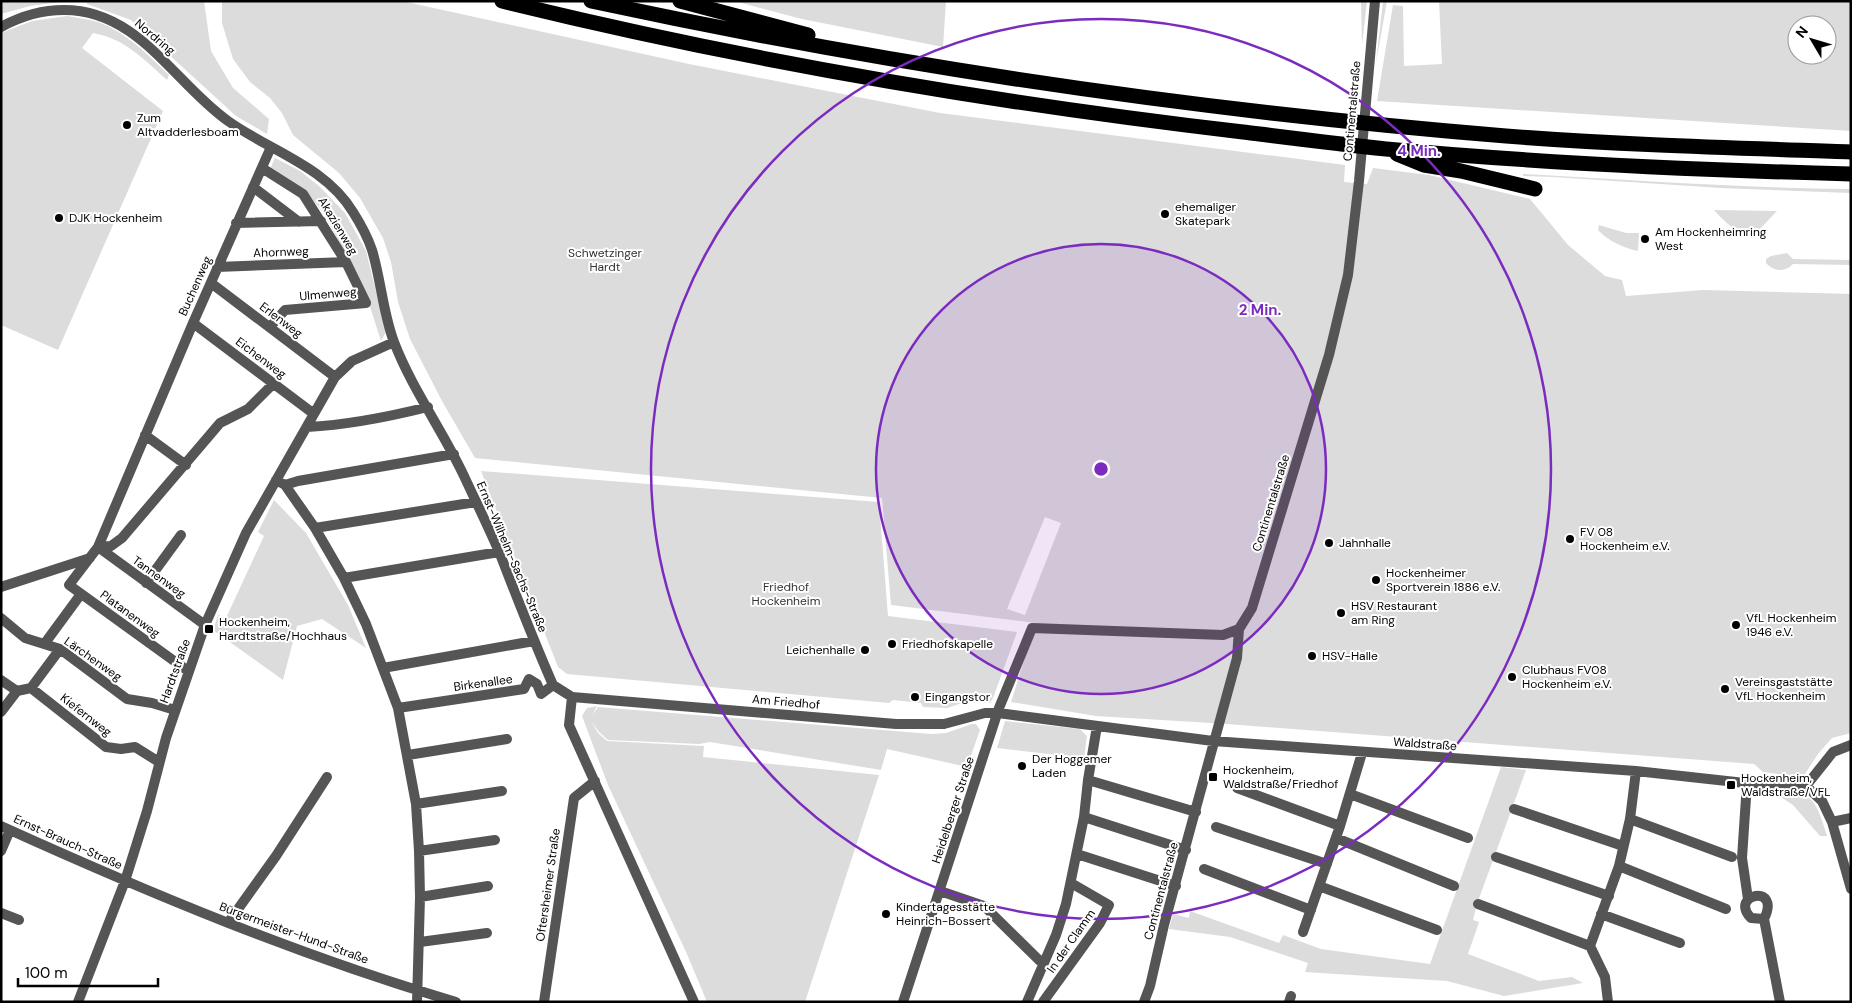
<svg xmlns="http://www.w3.org/2000/svg" width="1852" height="1003" font-family="'DM Sans',sans-serif">
	<style>
		.green { fill: #dcdcdc; fill-rule: evenodd }
		.lines { fill: none; stroke-linecap: round; stroke-linejoin: round }
		.street { stroke: #555; stroke-width: 10 }
		.highway { stroke: #000; stroke-width: 15 }
		.ring { fill: none; stroke: #7b2cbf; stroke-width: 2.5 }
		.poi-dot { fill: #000; stroke: #fff; stroke-width: 2 }
		.labels { text-anchor: middle; stroke-width: 4; stroke-linejoin: round; paint-order: stroke }
		.street-label { font-size: 12px; fill: #000; stroke: #fff }
		.poi-label { font-size: 12px; fill: #000; stroke: #fff; text-anchor: start }
		.park-label { font-size: 12px; fill: #333; stroke: #fff }
		.centre { fill: #7b2cbf; stroke: #fff; stroke-width: 2.5 }
		.ring-label { font-size: 15px; text-anchor: middle; font-weight: bold; fill: #7b2cbf; stroke: #fff; stroke-width: 4; stroke-linejoin: round; paint-order: stroke }
	</style>
	<rect width="100%" height="100%" fill="#fff"/>
	<path class="green" d="M 1,1 L 69,1 L 30,6 L 1,14 Z
		M 87,1 L 204,1 L 211,51 L 233,88 L 269,119 L 267,134 L 236,116 L 131,20 L 87,4 Z
		M 222,1 L 402,1 L 689,64 L 940,113 L 1345,165 L 1344,182 L 1367,184 L 1373,168 L 1429,175 L 1530,199 L 1568,245 L 1605,276 L 1622,280 L 1626,296 L 1703,290 L 1851,294 L 1851,733 L 1832,738 L 1818,754 L 1803,777 L 1763,772 L 1754,764 L 1227,724 L 1096,716 L 1011,702 L 1036,623 L 891,605 L 882,498 L 475,458 L 442,401 L 410,339 L 398,302 L 391,262 L 383,238 L 360,198 L 339,173 L 293,135 L 282,113 L 270,98 L 250,82 L 233,59 L 222,23 ZM 1045,517 L 1061,523 L 1025,615 L 1007,609 Z
		M 734,1 L 946,1 L 943,47 L 802,19 Z
		M 1361,1 L 1367,1 L 1362,45 Z
		M 1383,1 L 1387,1 L 1376,63 Z
		M 1439,1 L 1851,1 L 1851,131 L 1377,101 L 1393,5 L 1403,6 L 1404,66 L 1442,64 ZM 1797,25 L 1827,25 L 1827,55 L 1797,55 Z
		M 67,16 C 77,18 88,19 98,22 C 126,32 148,55 169,75 L 167,80 C 145,60 124,38 93,33 L 82,48 L 163,111 L 58,350 L 1,325 L 1,33 L 32,21 Z
		M 275,158 L 300,171 L 319,186 L 345,213 L 366,251 L 386,332 L 381,341 L 365,291 L 325,215 L 306,191 L 270,169 Z
		M 1523,174 C 1632,180 1741,188 1851,189 L 1851,193 L 1721,188 L 1553,177 L 1523,176 Z
		M 1714,210 L 1777,211 L 1755,234 C 1736,234 1726,223 1714,210 Z
		M 1599,225 L 1626,233 L 1639,233 L 1638,251 C 1624,248 1608,241 1598,230 Z
		M 1787,253 L 1793,259 L 1851,260 L 1851,265 L 1793,264 C 1785,273 1773,271 1766,263 L 1766,259 L 1771,256 Z
		M 481,471 L 879,502 L 888,616 L 1017,632 L 993,698 L 990,703 L 965,702 L 947,708 L 923,707 L 921,703 L 893,700 L 889,703 L 567,674 L 558,667 Z
		M 274,500 L 306,533 L 348,605 L 366,648 L 322,619 L 297,626 L 283,680 L 213,630 L 218,615 L 226,618 L 264,536 L 258,532 Z
		M 597,706 L 592,716 L 598,707 L 931,734 L 946,733 L 972,724 L 976,724 L 980,730 L 967,767 L 887,749 L 881,770 L 710,742 L 699,744 L 608,740 L 599,732 L 591,721 L 598,733 L 607,741 L 704,746 L 703,757 L 879,775 L 805,1002 L 707,1002 L 687,954 L 608,785 L 582,716 L 587,708 Z
		M 1005,721 L 1080,729 L 1087,736 L 1084,758 L 997,748 Z
		M 1501,767 L 1526,770 L 1477,904 L 1473,920 L 1479,922 L 1468,954 L 1539,981 L 1572,977 L 1583,983 L 1504,996 L 1447,981 L 1305,972 L 1308,963 L 1230,937 L 1169,929 L 1173,914 L 1189,918 L 1190,911 L 1279,943 L 1283,935 L 1321,949 L 1430,964 Z
		M 1767,788 C 1811,794 1814,792 1827,836 L 1820,836 L 1793,805 Z"/>
	<g class="lines">
		<path class="street" d="M 1,27 C 21,16 42,10 64,10 C 139,10 174,83 228,121 C 270,151 325,166 353,212 C 360,223 368,238 372,250 C 381,280 383,313 394,342 C 412,389 443,431 464,476 C 476,502 489,528 500,554 C 517,598 534,642 553,685 L 572,697 L 896,724 L 944,724 L 985,713 L 998,713 L 1213,741 L 1636,771 L 1763,785 L 1806,786 L 1822,801 L 1832,822 L 1851,889
			M 262,168 L 303,194 L 346,262 L 366,303 L 285,310 L 270,327
			M 253,187 L 299,222
			M 236,223 L 321,221
			M 217,267 L 346,262
			M 211,283 L 335,377
			M 193,323 L 314,414
			M 307,427 C 347,425 388,417 428,407
			M 145,435 L 186,465
			M 276,480 L 285,485 L 315,528 L 344,578 L 366,624 L 398,708 L 416,804 L 419,851 L 420,897 L 417,1002
			M 285,485 L 298,481 L 454,454
			M 315,528 L 476,502
			M 98,547 L 111,546 L 122,538 L 220,423 L 248,409 L 274,383
			M 98,547 L 205,625
			M 344,578 L 499,552
			M 146,583 L 181,535
			M 1,587 L 90,558
			M 1,618 L 25,638 L 60,649 L 127,699 L 152,703 L 175,710
			M 45,643 L 81,594
			M 383,668 L 534,641
			M 188,671 L 69,585 L 98,547 L 193,323 L 271,147
			M 1,680 L 17,691 L 31,688 L 106,747 L 121,749 L 135,747 L 159,762
			M 31,688 L 60,649
			M 572,697 L 569,725 L 694,1002
			M 398,708 L 524,689 L 529,679 L 537,684 L 541,694 L 553,685
			M 1,712 L 17,691
			M 408,755 L 507,739
			M 1088,780 L 1196,812
			M 1747,783 L 1742,858 L 1748,899
			M 1806,786 L 1833,752 L 1851,745
			M 1237,788 L 1340,826
			M 1350,794 L 1468,838
			M 416,804 L 502,791
			M 1514,809 L 1623,846
			M 1084,817 L 1186,850
			M 1630,819 L 1732,857
			M 1832,822 L 1851,818
			M 1,826 C 149,893 300,956 456,1002
			M 1216,827 L 1327,864
			M 1336,838 L 1454,886
			M 1,851 L 10,830
			M 419,851 L 495,840
			M 1077,854 L 1176,886
			M 1496,857 L 1609,896
			M 1619,866 L 1726,909
			M 1204,869 L 1311,910
			M 1319,886 L 1437,930
			M 940,891 L 984,906 L 1043,964
			M 420,897 L 488,886
			M 1478,904 L 1590,946
			M 1,913 L 19,920
			M 1601,914 L 1680,943
			M 1764,919 L 1751,918 C 1728,894 1782,883 1764,919 L 1780,1002
			M 228,923 L 276,856 L 327,777
			M 1303,932 L 1340,826 L 1362,753
			M 420,942 L 487,933
			M 78,1002 L 125,881 L 147,811 L 166,738 L 205,625 L 246,533 L 335,377 L 352,361 L 394,342
			M 544,1002 L 574,798 L 595,781
			M 903,1002 L 999,708 L 1032,628 L 1223,635 L 1239,629
			M 1027,1002 L 1056,935 L 1066,904 L 1084,817 L 1088,780 L 1097,726
			M 1043,1002 L 1100,923 L 1109,905 L 1071,883
			M 1144,1002 L 1150,986 L 1164,925 L 1237,658 L 1239,629 L 1252,608 L 1329,355 L 1348,275 L 1359,181 L 1375,1
			M 1289,1002 L 1291,996
			M 1608,1002 L 1605,977 L 1590,946 L 1619,866 L 1630,819 L 1636,771"/>
		<path class="highway" d="M 502,1 C 746,61 994,103 1243,132 C 1291,138 1338,144 1386,149 C 1541,163 1696,170 1851,174
			M 591,1 C 892,66 1199,111 1506,136 C 1621,145 1736,148 1851,152
			M 680,1 L 808,35
			M 1397,154 L 1424,165 L 1461,171 L 1535,189"/>
	</g>
	<circle cx="1101" cy="469" r="225" fill="#7b2cbf" fill-opacity=".12"/>
	<g class="ring">
		<circle cx="1101" cy="469" r="225"/>
		<circle cx="1101" cy="469" r="450"/>
	</g>
	<g class="poi-dot">
		<circle cx="127" cy="125" r="5"/>
		<circle cx="1165" cy="214" r="5"/>
		<circle cx="59" cy="218" r="5"/>
		<circle cx="1645" cy="239" r="5"/>
		<circle cx="1570" cy="539" r="5"/>
		<circle cx="1329" cy="543" r="5"/>
		<circle cx="1376" cy="580" r="5"/>
		<circle cx="1341" cy="613" r="5"/>
		<circle cx="1736" cy="625" r="5"/>
		<rect x="204" y="624" width="10" height="10" rx="2.5"/>
		<circle cx="892" cy="644" r="5"/>
		<circle cx="865" cy="650" r="5"/>
		<circle cx="1312" cy="656" r="5"/>
		<circle cx="1512" cy="677" r="5"/>
		<circle cx="1725" cy="689" r="5"/>
		<circle cx="915" cy="697" r="5"/>
		<circle cx="1022" cy="766" r="5"/>
		<rect x="1208" y="772" width="10" height="10" rx="2.5"/>
		<rect x="1726" y="780" width="10" height="10" rx="2.5"/>
		<circle cx="886" cy="914" r="5"/>
	</g>
	<g class="labels">
		<g class="street-label">
			<text transform="translate(155 37) rotate(40)" y="4">Nordring</text>
			<text transform="translate(1352 111) rotate(-85)" y="4">Continentalstraße</text>
			<text transform="translate(338 226) rotate(59)" y="4">Akazienweg</text>
			<text transform="translate(281 252) rotate(-2)" y="4">Ahornweg</text>
			<text transform="translate(195 286) rotate(-66)" y="4">Buchenweg</text>
			<text transform="translate(328 294) rotate(-5)" y="4">Ulmenweg</text>
			<text transform="translate(281 320) rotate(37)" y="4">Erlenweg</text>
			<text transform="translate(261 358) rotate(37)" y="4">Eichenweg</text>
			<text transform="translate(1271 503) rotate(-73)" y="4">Continentalstraße</text>
			<text transform="translate(512 557) rotate(67)" y="4">Ernst-Wilhelm-Sachs-Straße</text>
			<text transform="translate(159 577) rotate(36)" y="4">Tannenweg</text>
			<text transform="translate(130 614) rotate(36)" y="4">Platanenweg</text>
			<text transform="translate(93 659) rotate(35)" y="4">Lärchenweg</text>
			<text transform="translate(175 671) rotate(-70)" y="4">Hardtstraße</text>
			<text transform="translate(483 683) rotate(-8)" y="4">Birkenallee</text>
			<text transform="translate(786 702) rotate(5)" y="4">Am Friedhof</text>
			<text transform="translate(86 715) rotate(38)" y="4">Kiefernweg</text>
			<text transform="translate(1425 744) rotate(4)" y="4">Waldstraße</text>
			<text transform="translate(953 810) rotate(-72)" y="4">Heidelberger Straße</text>
			<text transform="translate(68 842) rotate(24)" y="4">Ernst-Brauch-Straße</text>
			<text transform="translate(548 885) rotate(-82)" y="4">Oftersheimer Straße</text>
			<text transform="translate(1161 891) rotate(-75)" y="4">Continentalstraße</text>
			<text transform="translate(294 933) rotate(20)" y="4">Bürgermeister-Hund-Straße</text>
			<text transform="translate(1071 941) rotate(-55)" y="4">In der Clamm</text>
		</g>
		<g class="poi-label">
			<text x="137" y="122">Zum<tspan x="137" dy="14">Altvadderlesboam</tspan></text>
			<text x="1175" y="211">ehemaliger<tspan x="1175" dy="14">Skatepark</tspan></text>
			<text x="69" y="222">DJK Hockenheim</text>
			<text x="1655" y="236">Am Hockenheimring<tspan x="1655" dy="14">West</tspan></text>
			<text x="1580" y="536">FV 08<tspan x="1580" dy="14">Hockenheim e.V.</tspan></text>
			<text x="1339" y="547">Jahnhalle</text>
			<text x="1386" y="577">Hockenheimer<tspan x="1386" dy="14">Sportverein 1886 e.V.</tspan></text>
			<text x="1351" y="610">HSV Restaurant<tspan x="1351" dy="14">am Ring</tspan></text>
			<text x="1746" y="622">VfL Hockenheim<tspan x="1746" dy="14">1946 e.V.</tspan></text>
			<text x="219" y="626">Hockenheim,<tspan x="219" dy="14">Hardtstraße/Hochhaus</tspan></text>
			<text x="902" y="648">Friedhofskapelle</text>
			<text x="855" y="654" text-anchor="end">Leichenhalle</text>
			<text x="1322" y="660">HSV-Halle</text>
			<text x="1522" y="674">Clubhaus FV08<tspan x="1522" dy="14">Hockenheim e.V.</tspan></text>
			<text x="1735" y="686">Vereinsgaststätte<tspan x="1735" dy="14">VfL Hockenheim</tspan></text>
			<text x="925" y="701">Eingangstor</text>
			<text x="1032" y="763">Der Hoggemer<tspan x="1032" dy="14">Laden</tspan></text>
			<text x="1223" y="774">Hockenheim,<tspan x="1223" dy="14">Waldstraße/Friedhof</tspan></text>
			<text x="1741" y="782">Hockenheim,<tspan x="1741" dy="14">Waldstraße/VFL</tspan></text>
			<text x="896" y="911">Kindertagesstätte<tspan x="896" dy="14">Heinrich-Bossert</tspan></text>
		</g>
		<g class="park-label">
			<text x="605" y="257">Schwetzinger<tspan x="605" dy="14">Hardt</tspan></text>
			<text x="786" y="591">Friedhof<tspan x="786" dy="14">Hockenheim</tspan></text>
		</g>
	</g>
	<circle cx="1101" cy="469" r="8" class="centre"/>
	<g class="ring-label">
		<text x="1419" y="156">4 Min.</text>
		<text x="1260" y="315">2 Min.</text>
	</g>
	<rect width="1852" height="1003" fill="none" stroke="#000000" stroke-width="5"/>
	<g transform="translate(1812 40) rotate(308)"><circle r="24" fill="#ffffff" stroke="#999999"/>
	<path d="M0-4L9 19L0 12L-9 19Z" fill="#000000"/>
	<text y="-8" font-size="14" font-weight="bold" text-anchor="middle" fill="#000000">N</text>
	</g>
	<path d="M18 978v8h140v-8" fill="none" stroke="#000000" stroke-width="2.5"/>
	<text x="25" y="978" font-size="15" fill="#000000" stroke="#ffffff" stroke-width="4" paint-order="stroke">100 m</text>
</svg>
